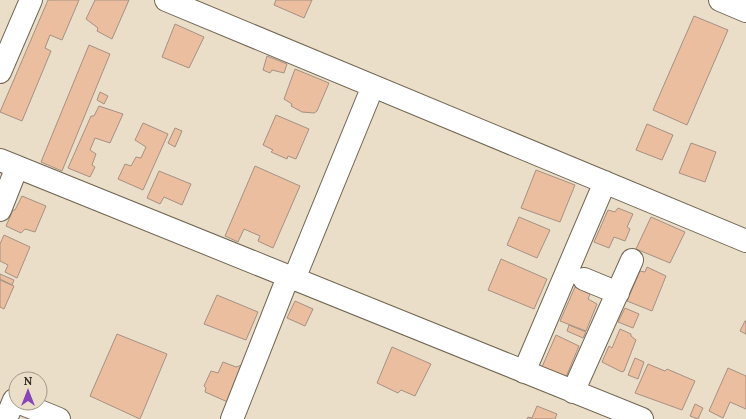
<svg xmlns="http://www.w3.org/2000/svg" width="746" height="419" font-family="Lora,serif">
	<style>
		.building { fill: #eabe9f; stroke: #a69183 }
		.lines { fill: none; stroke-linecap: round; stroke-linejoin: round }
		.minor-casing { stroke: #706653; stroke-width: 24 }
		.minor { stroke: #fff; stroke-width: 22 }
	</style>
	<rect width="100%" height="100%" fill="#ebdec9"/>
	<path class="building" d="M 48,0 L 79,0 L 62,40 L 50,35 L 45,48 L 51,51 L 22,121 L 0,112 Z
		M 95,0 L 129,0 L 112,39 L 97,31 L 98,28 L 86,19 Z
		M 276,0 L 312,0 L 304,18 L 274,5 Z
		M 694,16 L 728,30 L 687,125 L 653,110 Z
		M 175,24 L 204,37 L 189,68 L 162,57 Z
		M 89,45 L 110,54 L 62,171 L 41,162 Z
		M 267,56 L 287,64 L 284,73 L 272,70 L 270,73 L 263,70 Z
		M 295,69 L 329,83 L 317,111 L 314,113 L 302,112 L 291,106 L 292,104 L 284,99 Z
		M 100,92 L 108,96 L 104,104 L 97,100 Z
		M 99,106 L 123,114 L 110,143 L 95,138 L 90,150 L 96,154 L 92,165 L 95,167 L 90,177 L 68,168 L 91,116 L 94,116 Z
		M 276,115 L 309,129 L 296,159 L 288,156 L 287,159 L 271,152 L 273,150 L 263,145 Z
		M 143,123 L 168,134 L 143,190 L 118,179 L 125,164 L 131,166 L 136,157 L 141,158 L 146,147 L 135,140 Z
		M 647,124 L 673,135 L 662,160 L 636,150 Z
		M 175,128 L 182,131 L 175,147 L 168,143 Z
		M 691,143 L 716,152 L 705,182 L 679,173 Z
		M 255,166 L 300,186 L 273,248 L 258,241 L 260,236 L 244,229 L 238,242 L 225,236 Z
		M 536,170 L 575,185 L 560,222 L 521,208 Z
		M 159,171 L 191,184 L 182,205 L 164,197 L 160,204 L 147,198 Z
		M 22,196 L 46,206 L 35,232 L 25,229 L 21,233 L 6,226 L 13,210 L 15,210 Z
		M 618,208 L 633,214 L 627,227 L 630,229 L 625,241 L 614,237 L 609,248 L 594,242 L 608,210 L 615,212 Z
		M 519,217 L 550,230 L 537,258 L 507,245 Z
		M 651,217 L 685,232 L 670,263 L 636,249 Z
		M 4,235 L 30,247 L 17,278 L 5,272 L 8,265 L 0,261 L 0,244 Z
		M 501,259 L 547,279 L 534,309 L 488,290 Z
		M 647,267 L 666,276 L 652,311 L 627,301 L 640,271 L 645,272 Z
		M 0,274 L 14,280 L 12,285 L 0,279 Z
		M 0,280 L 14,286 L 4,309 L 0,307 Z
		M 575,287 L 590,294 L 588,299 L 597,304 L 586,331 L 560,321 Z
		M 217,295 L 258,312 L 246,340 L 204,324 Z
		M 295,301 L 313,309 L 305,326 L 287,318 Z
		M 625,308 L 639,314 L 633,328 L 618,322 Z
		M 745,321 L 746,321 L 746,334 L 740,331 Z
		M 569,325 L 586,332 L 583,338 L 567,331 Z
		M 620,329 L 631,334 L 631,336 L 636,340 L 624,371 L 622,372 L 602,362 L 609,346 L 612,348 Z
		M 117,334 L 167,354 L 140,419 L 90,396 Z
		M 556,335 L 579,346 L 566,377 L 542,367 Z
		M 392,347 L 431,364 L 415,396 L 401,390 L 398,393 L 377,383 Z
		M 635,358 L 644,362 L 638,379 L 628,375 Z
		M 223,362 L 236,367 L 245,364 L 230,403 L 205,392 L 206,388 L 204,386 L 211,371 L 218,373 Z
		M 648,364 L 665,371 L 667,369 L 695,381 L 682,410 L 635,393 Z
		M 728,368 L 746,376 L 746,409 L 730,402 L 723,418 L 709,411 Z
		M 695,404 L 703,408 L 698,419 L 690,416 Z
		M 537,406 L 557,414 L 555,419 L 527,419 L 528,417 L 532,418 Z"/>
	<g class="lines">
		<g class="minor-casing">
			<path id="minor" d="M 166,0 L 746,241
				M 720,0 L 746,11
				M 0,72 L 31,0
				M 0,160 L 642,419
				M 0,210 L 17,167
				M 294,279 L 373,86
				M 584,279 L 618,293
				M 524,372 L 605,182
				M 573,392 L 632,260
				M 20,403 L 59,419
				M 6,419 L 14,400
				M 232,419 L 288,277"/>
		</g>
		<use href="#minor" class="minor"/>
	</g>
	<g transform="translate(28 391)"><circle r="19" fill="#ebdec9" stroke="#a19787"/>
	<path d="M0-3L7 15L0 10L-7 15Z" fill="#8944b8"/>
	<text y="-6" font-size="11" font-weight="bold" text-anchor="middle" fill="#312d24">N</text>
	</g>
</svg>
